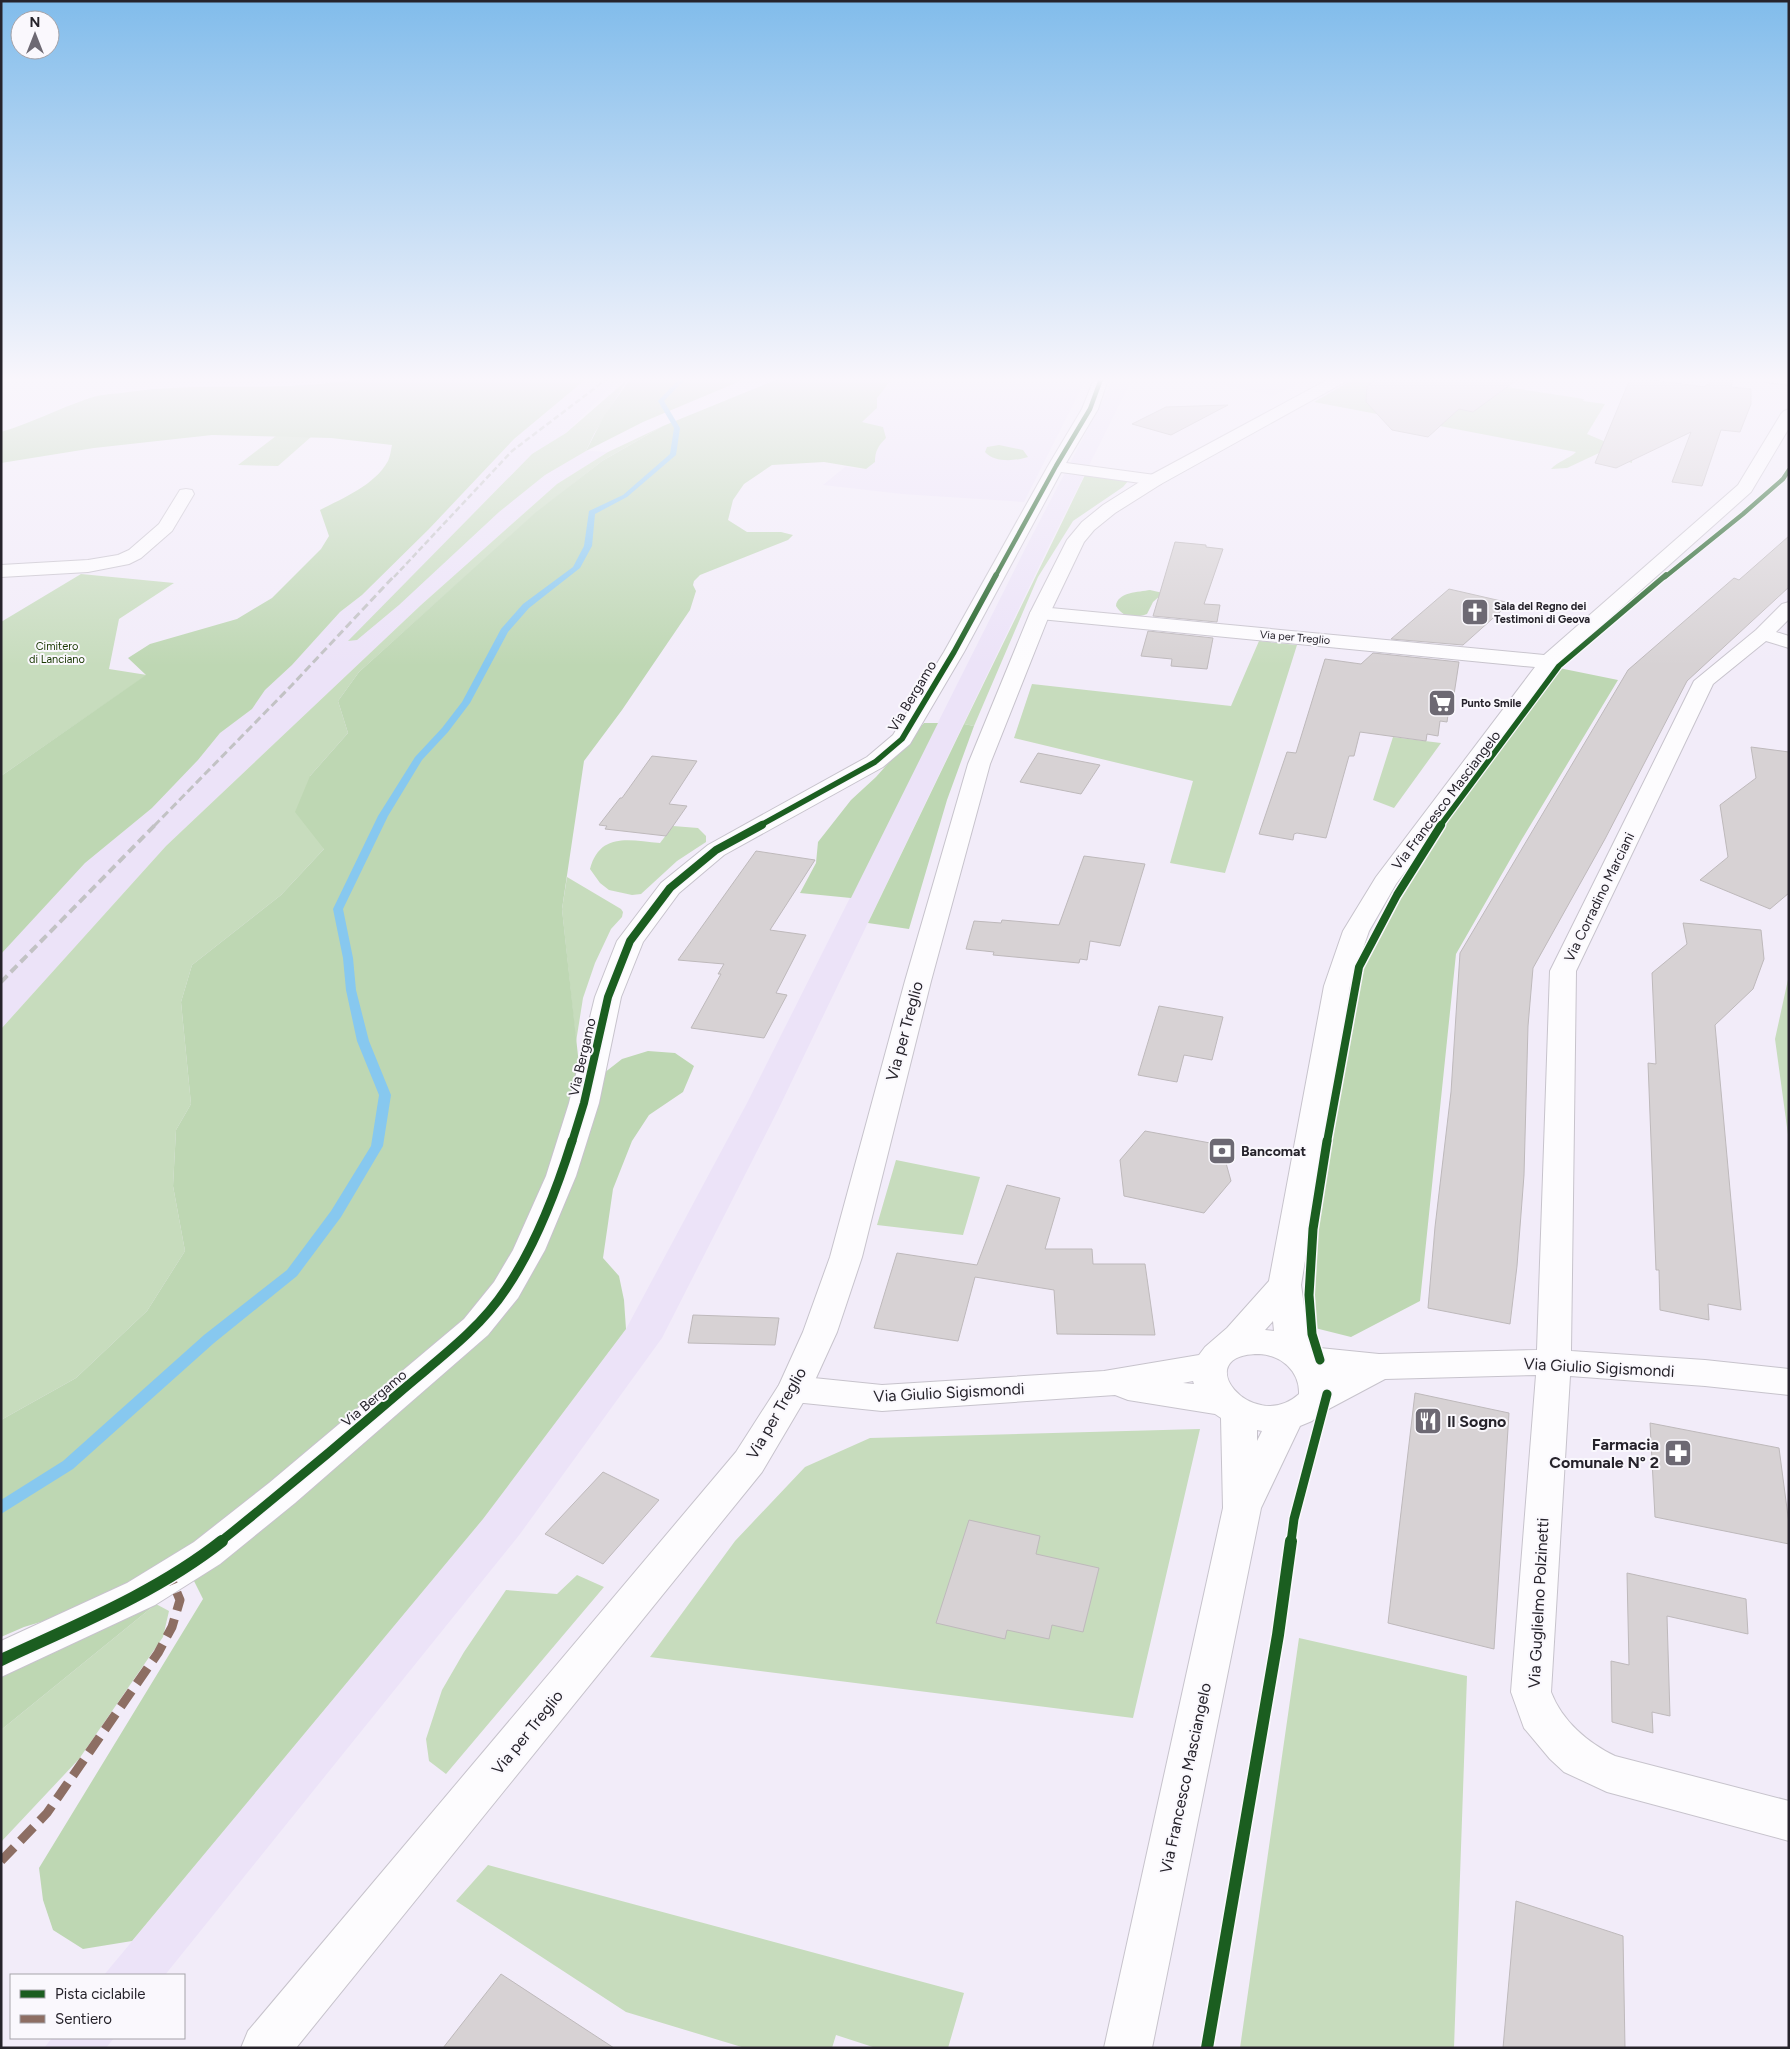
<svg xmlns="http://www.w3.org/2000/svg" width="1790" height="2049" font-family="Figtree,sans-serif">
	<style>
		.built { fill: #ece3f8 }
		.green { fill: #c7dcbd }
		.forest { fill: #bed7b3 }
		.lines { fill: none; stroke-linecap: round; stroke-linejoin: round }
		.stream { fill: #87c8ef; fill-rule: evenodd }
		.building { fill: #d7d2d4; stroke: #beb9bb }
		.minor-casing { stroke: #c7c3cc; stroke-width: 2 }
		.secondary-casing { stroke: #c7c3cc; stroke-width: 2 }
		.minor { fill: #fdfcfe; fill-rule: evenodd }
		.secondary { fill: #fdfcfe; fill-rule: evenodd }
		.rail-far2 { stroke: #c2c2c4; stroke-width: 2.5; stroke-dasharray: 6 3; stroke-linecap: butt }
		.rail-far1 { stroke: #c2c2c4; stroke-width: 3; stroke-dasharray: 8 4; stroke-linecap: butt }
		.rail { stroke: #c2c2c4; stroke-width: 4; stroke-dasharray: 9 5; stroke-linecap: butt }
		.quiet { stroke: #8d6e63; stroke-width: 9; stroke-dasharray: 19 9; stroke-linecap: butt }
		.cycleway-far4-casing { stroke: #faf8fd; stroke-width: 6 }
		.cycleway-far3-casing { stroke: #faf8fd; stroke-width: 8 }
		.cycleway-far2-casing { stroke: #faf8fd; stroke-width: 11 }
		.cycleway-far1-casing { stroke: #faf8fd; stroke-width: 12 }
		.cycleway-casing { stroke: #faf8fd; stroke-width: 15 }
		.cycleway-far4 { stroke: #1b5e20; stroke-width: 4.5 }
		.cycleway-far3 { stroke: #1b5e20; stroke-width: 5.5 }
		.cycleway-far2 { stroke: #1b5e20; stroke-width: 8 }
		.cycleway-far1 { stroke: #1b5e20; stroke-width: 9 }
		.cycleway { stroke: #1b5e20; stroke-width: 12 }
		.labels { text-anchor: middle; stroke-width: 4; stroke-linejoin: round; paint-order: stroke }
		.far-poi-label { font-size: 11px; font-weight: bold; fill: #26232b; stroke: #faf8fd; text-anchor: start }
		.far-street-label { font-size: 11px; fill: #26232b; stroke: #faf8fd }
		.far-park-label { font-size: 11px; fill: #193801; stroke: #faf8fd }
		.street-label { font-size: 14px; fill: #26232b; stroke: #faf8fd }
		.poi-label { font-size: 14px; font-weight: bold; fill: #26232b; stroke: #faf8fd; text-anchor: start }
		.near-street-label { font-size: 16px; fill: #26232b; stroke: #faf8fd }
		.near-poi-label { font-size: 16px; font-weight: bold; fill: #26232b; stroke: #faf8fd; text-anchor: start }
	</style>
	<rect width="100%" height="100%" fill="#f2ecf9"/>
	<path class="built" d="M 586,379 L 619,379 L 566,433 L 542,448 L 608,452 L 557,484 L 421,605 L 166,846 L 1,1029 L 1,954 L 9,945 L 85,863 L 152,808 L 198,760 L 220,733 L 252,709 L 265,690 L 292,665 L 340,612 L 362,595 L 429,529 L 514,439 Z
		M 892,379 L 1086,379 L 1024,502 L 902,494 L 823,485 L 845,467 L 865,469 L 878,446 L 886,438 L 869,423 L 861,422 L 877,408 L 877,398 Z
		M 1114,379 L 1132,379 L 1046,552 L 778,1110 L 662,1338 L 520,1534 L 165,1975 L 104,1975 L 483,1519 L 626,1329 L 746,1105 L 1025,549 Z
		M 1198,379 L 1308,379 L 1273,396 Z
		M 52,2038 L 114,2038 L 106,2048 L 44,2048 Z"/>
	<path class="green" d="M 628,379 L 594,434 L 586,451 L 545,475 L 499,512 L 399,605 L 357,640 L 348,641 L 532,454 L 566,433 Z
		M 1354,379 L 1456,379 L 1584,399 L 1583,401 L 1605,404 L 1587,434 L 1606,442 L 1632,459 L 1632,463 L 1599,453 L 1567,468 L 1551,469 C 1558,461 1569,459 1576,452 L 1314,402 Z
		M 663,426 L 602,461 L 535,514 L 359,672 L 338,701 L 348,733 L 310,776 L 324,849 L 281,895 L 192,965 L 181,1002 L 191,1104 L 176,1130 L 173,1186 L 185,1251 L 147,1311 L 76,1378 L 1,1420 L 1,1029 L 166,846 L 421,605 L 557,484 L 608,452 Z
		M 276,436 L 311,437 L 278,466 L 238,465 Z
		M 1085,475 L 1129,480 L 1123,487 L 1073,521 L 1038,577 L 974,726 L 964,724 Z
		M 81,574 L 174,583 L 119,619 L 109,669 L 147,675 L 1,776 L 1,622 Z
		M 1259,641 L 1297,645 L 1225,873 L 1170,863 L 1193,781 L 1014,738 L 1032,684 L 1231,706 Z
		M 1393,737 L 1441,743 L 1394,808 L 1373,800 Z
		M 673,826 L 698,828 L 706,836 L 706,842 L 677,861 L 641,894 L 632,895 L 609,890 L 600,883 L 590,869 C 600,832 629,840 660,843 Z
		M 567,877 L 621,909 L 623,912 L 622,917 L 611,929 L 595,963 L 583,998 L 576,1042 L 562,909 Z
		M 1789,975 L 1789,1142 L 1775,1039 Z
		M 896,1160 L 980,1177 L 963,1235 L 877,1225 Z
		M 1200,1429 L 1133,1718 L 650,1657 L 735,1541 L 805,1467 L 870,1438 Z
		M 577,1575 L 604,1587 L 446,1774 L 429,1761 L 426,1739 L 442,1690 L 464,1652 L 506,1590 L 557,1594 Z
		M 156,1604 L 169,1611 L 163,1637 L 79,1759 L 1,1842 L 1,1730 Z
		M 1299,1638 L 1467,1676 L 1454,2048 L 1240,2048 Z
		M 488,1865 L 964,1993 L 948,2048 L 876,2048 L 836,2035 L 832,2048 L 745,2048 L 626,2012 L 456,1901 Z"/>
	<path class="forest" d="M 357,379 L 586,379 L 514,439 L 429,529 L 362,595 L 340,612 L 292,665 L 265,690 L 252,709 L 220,733 L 198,760 L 152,808 L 85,863 L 1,954 L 1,776 L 146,675 L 128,658 L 150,644 L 237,619 L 272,598 L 321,549 L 329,536 L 320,510 C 343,498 375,485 388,461 C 390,457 391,450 392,445 L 331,438 L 212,435 L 94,448 L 1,463 L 1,432 C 31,423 58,409 87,399 C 97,395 110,394 121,393 C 199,381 278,393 357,379 Z
		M 630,379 L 745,379 L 643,422 L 586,451 L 604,416 Z
		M 778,379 L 892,379 L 877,398 L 877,408 L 862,422 L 883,427 L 886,438 C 878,446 875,451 875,462 L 866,469 L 824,462 L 772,465 L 744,484 L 733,500 L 728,520 L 747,532 L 781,532 L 793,535 L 788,540 L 700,575 L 694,581 L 693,585 L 696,591 L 690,610 L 622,710 L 584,761 L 562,909 L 580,1074 L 595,1080 L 622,1059 L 648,1051 L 675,1053 L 694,1066 L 683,1092 L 649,1115 L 632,1141 L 613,1189 L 603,1258 L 619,1276 L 624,1300 L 626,1329 L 483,1519 L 132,1941 L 83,1949 L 53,1930 L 43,1900 L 39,1868 L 203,1599 L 194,1581 L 183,1579 L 24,1627 L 1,1637 L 1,1420 L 76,1378 L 147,1311 L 185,1251 L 173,1186 L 176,1130 L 191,1104 L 181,1002 L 192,965 L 281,895 L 324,849 L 295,812 L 310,776 L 348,733 L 338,701 L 359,672 L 535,513 L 602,461 L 663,426 Z
		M 999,445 L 1023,450 L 1028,457 C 1016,461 994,463 985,452 L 987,447 Z
		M 1150,590 L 1163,593 L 1153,602 L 1147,614 C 1133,619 1124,618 1116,606 C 1117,592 1139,592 1150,590 Z
		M 1559,668 L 1618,680 L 1522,839 L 1456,954 L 1420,1301 L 1351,1337 L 1315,1328 L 1307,1314 L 1318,1198 L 1358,972 L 1419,861 Z
		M 924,723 L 938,723 L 851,898 L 800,893 L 816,863 L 818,842 L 851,800 L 876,777 Z
		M 964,724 L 974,726 L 947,800 L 909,929 L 868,923 Z
		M 156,1604 L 1,1730 L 1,1672 Z"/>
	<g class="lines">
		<path class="stream" d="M 679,379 L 685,379 L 664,401 L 680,428 L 676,455 L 627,497 L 595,514 L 592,546 L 580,568 L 529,608 L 508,632 L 470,703 L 448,732 L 422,760 L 388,816 L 343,909 L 353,958 L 356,990 L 369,1041 L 391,1095 L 383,1146 L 341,1217 L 297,1276 L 214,1343 L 73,1469 L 1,1514 L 1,1500 L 63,1461 L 204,1335 L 287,1270 L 331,1211 L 371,1146 L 379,1095 L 357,1041 L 346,990 L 343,958 L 333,909 L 378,816 L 415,757 L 442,728 L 462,702 L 501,629 L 523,604 L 573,567 L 584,546 L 589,511 L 623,495 L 670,454 L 674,428 L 658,401 Z"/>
	</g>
	<path class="building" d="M 1377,379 L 1518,379 L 1473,412 L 1459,409 L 1428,437 L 1392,430 L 1366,402 L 1367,386 Z
		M 1630,379 L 1646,379 L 1705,387 L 1706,384 L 1709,385 L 1711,379 L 1733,379 L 1731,387 L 1751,389 L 1751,404 L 1740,432 L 1721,430 L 1702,486 L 1672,482 L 1691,432 L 1616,468 L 1595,463 Z
		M 1228,405 L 1171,435 L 1132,424 L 1166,407 Z
		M 1789,536 L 1789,587 L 1687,681 L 1605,839 L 1533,968 L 1528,1026 L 1524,1175 L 1517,1266 L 1510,1324 L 1428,1308 L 1435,1227 L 1451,1092 L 1460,953 L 1628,670 L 1734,578 L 1739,580 Z
		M 1175,542 L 1206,545 L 1206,547 L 1223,549 L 1204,604 L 1220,605 L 1217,622 L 1153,616 Z
		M 1449,589 L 1510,603 L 1463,645 L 1391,639 Z
		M 1148,631 L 1213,638 L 1207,669 L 1171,666 L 1172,659 L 1141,656 Z
		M 1373,653 L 1459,662 L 1453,701 L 1450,701 L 1447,722 L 1440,721 L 1438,736 L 1427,734 L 1426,741 L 1360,732 L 1354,756 L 1349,756 L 1326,838 L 1297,833 L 1294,834 L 1293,840 L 1259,834 L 1287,752 L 1296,753 L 1325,659 L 1361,664 Z
		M 1751,747 L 1789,752 L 1789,893 L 1770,909 L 1700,880 L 1728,857 L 1720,805 L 1756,778 Z
		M 1038,753 L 1100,765 L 1081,794 L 1020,782 Z
		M 652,756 L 697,761 L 669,804 L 687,806 L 666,836 L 605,829 L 607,826 L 599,825 L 620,798 L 622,798 Z
		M 756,851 L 815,860 L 770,930 L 806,935 L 776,993 L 787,995 L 764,1038 L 691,1028 L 721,974 L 718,974 L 724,964 L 678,960 Z
		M 1084,856 L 1145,864 L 1120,946 L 1090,941 L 1087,960 L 1080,959 L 1079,963 L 993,955 L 994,952 L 966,949 L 974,921 L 1001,923 L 1002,920 L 1059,925 Z
		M 1683,923 L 1761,930 L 1764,959 L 1753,989 L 1715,1025 L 1741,1310 L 1708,1304 L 1709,1320 L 1660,1310 L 1659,1270 L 1656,1270 L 1648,1063 L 1656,1064 L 1652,973 L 1687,944 Z
		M 1159,1006 L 1223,1017 L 1212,1060 L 1184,1055 L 1177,1082 L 1138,1075 Z
		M 1145,1131 L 1221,1145 L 1231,1181 L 1204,1213 L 1124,1196 L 1120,1160 Z
		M 1007,1185 L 1060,1198 L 1045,1249 L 1092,1249 L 1093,1264 L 1145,1264 L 1155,1335 L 1057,1334 L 1054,1290 L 975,1277 L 958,1341 L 874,1328 L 897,1253 L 977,1265 Z
		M 693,1315 L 779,1318 L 775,1345 L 688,1343 Z
		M 1415,1393 L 1509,1413 L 1494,1649 L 1388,1623 Z
		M 1650,1423 L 1779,1448 L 1789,1524 L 1789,1544 L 1655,1517 Z
		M 603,1472 L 659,1500 L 603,1564 L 545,1534 Z
		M 969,1520 L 1040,1536 L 1036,1554 L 1099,1568 L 1083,1632 L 1052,1625 L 1049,1639 L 1007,1630 L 1005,1639 L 936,1623 Z
		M 1627,1573 L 1746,1599 L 1748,1634 L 1667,1616 L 1670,1716 L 1652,1712 L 1653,1733 L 1612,1722 L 1611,1661 L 1629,1665 Z
		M 1516,1901 L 1623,1936 L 1625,2048 L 1503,2048 Z
		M 501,1974 L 614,2048 L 443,2048 Z"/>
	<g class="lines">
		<g class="minor-casing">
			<path id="minor" d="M 1094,379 L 1108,379 L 1098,409 L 1066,463 L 1155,475 L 1161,476 L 1163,480 L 1161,484 L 1155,485 L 1061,472 L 964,652 L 910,744 L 883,767 L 724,855 L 679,893 L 643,942 L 621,997 L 599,1103 L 576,1176 L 545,1250 L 518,1298 L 488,1335 L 295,1503 L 220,1564 L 155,1605 L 1,1677 L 1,1641 L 127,1583 L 194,1542 L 269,1483 L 464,1319 L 494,1282 L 513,1250 L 546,1176 L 569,1103 L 595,997 L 617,941 L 661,883 L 708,845 L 867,757 L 893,735 L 944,652 L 1048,466 L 1082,409 Z
				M 1764,379 L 1789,379 L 1789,385 L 1766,382 Z
				M 1789,409 L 1789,428 L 1751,492 L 1556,666 L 1396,884 L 1369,931 L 1350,986 L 1301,1285 L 1310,1347 L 1379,1354 L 1537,1350 L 1550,971 L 1694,681 L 1756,630 L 1782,604 L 1789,602 L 1789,619 L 1776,632 L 1789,636 L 1789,648 L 1766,641 L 1713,684 L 1576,971 L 1571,1351 L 1705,1360 L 1789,1369 L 1789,1395 L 1705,1386 L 1570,1376 L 1551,1692 C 1562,1721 1588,1743 1615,1756 L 1789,1801 L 1789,1841 L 1607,1792 L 1564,1772 L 1550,1759 L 1524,1728 L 1511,1692 L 1536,1375 L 1385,1379 L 1323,1412 L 1312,1421 L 1300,1426 L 1261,1508 L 1152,2048 L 1104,2048 L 1223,1508 L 1221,1418 L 1215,1414 L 1128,1400 L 1115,1395 L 882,1411 L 794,1402 L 782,1398 L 777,1389 L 782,1380 L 794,1376 L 882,1385 L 1104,1371 L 1199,1355 L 1205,1347 L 1227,1328 L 1269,1281 L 1324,986 L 1343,931 L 1376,877 L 1535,667 L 1040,619 L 1033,617 L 1030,613 L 1033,609 L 1040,607 L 1544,655 L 1738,485 L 1781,414 L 1784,411 ZM 1273,1321 L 1274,1331 L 1265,1330 ZM 1259,1354 C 1281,1355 1300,1371 1299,1394 C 1252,1436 1187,1354 1259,1354 ZM 1193,1381 L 1194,1384 L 1183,1383 ZM 1257,1430 L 1262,1431 L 1257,1441 Z
				M 186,489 L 192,490 L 194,494 L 172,531 L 141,558 L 129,564 L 88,572 L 1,577 L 1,565 L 88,560 L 118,555 L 129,550 L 159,524 L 180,490 Z"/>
		</g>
		<g class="secondary-casing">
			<path id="secondary" d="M 1329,379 L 1347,379 L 1345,382 L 1161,484 L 1115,513 L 1094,530 L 1084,542 L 1050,613 L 990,764 L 931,981 L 862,1257 L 837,1332 L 811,1389 L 762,1472 L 296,2048 L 241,2048 L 248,2031 L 736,1452 L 779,1385 L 803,1332 L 830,1257 L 905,981 L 968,764 L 1030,613 L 1067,540 L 1082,522 L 1103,505 L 1149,476 Z"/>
		</g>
		<use href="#minor" class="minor"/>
		<use href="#secondary" class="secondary"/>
		<path class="rail-far2" d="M 394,577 L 512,451 L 607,379"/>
		<path class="rail-far1" d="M 154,826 L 292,685 L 395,575"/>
		<path class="rail" d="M 1,982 L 155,825"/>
		<path class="quiet" d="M 1,1861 L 47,1813 L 158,1653 L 172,1627 L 180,1600 L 170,1576"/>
		<g class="cycleway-far4-casing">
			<path id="cycleway-far4" d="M 995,577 L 1056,466 L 1090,409 L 1101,379
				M 1665,577 L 1743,514 L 1783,479 L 1789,470"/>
		</g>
		<g class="cycleway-far3-casing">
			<path id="cycleway-far3" d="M 759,826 L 875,762 L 902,739 L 954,652 L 996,575
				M 1440,826 L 1559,666 L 1666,575"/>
		</g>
		<g class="cycleway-far2-casing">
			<path id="cycleway-far2" d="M 572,1142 L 584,1103 L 608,997 L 630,941 L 670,888 L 716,850 L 762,825
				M 1327,1142 L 1359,967 L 1397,895 L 1441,825"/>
		</g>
		<g class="cycleway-far1-casing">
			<path id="cycleway-far1" d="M 1320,1360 L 1312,1334 L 1309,1295 L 1313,1229 L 1327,1141
				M 220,1542 C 281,1493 341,1443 400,1392 C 437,1360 479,1330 506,1289 C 536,1245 556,1192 572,1141
				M 1291,1542 L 1294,1519 L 1327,1394"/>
		</g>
		<g class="cycleway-casing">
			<path id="cycleway" d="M 1,1660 C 76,1625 156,1593 222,1541
				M 1207,2048 L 1278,1635 L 1291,1541"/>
		</g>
		<use href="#cycleway-far4" class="cycleway-far4"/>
		<use href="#cycleway-far3" class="cycleway-far3"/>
		<use href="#cycleway-far2" class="cycleway-far2"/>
		<use href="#cycleway-far1" class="cycleway-far1"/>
		<use href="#cycleway" class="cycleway"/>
	</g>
	<linearGradient id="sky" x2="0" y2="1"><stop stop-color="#81bceb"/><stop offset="0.57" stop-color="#f9f6fc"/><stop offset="1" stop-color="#f9f6fc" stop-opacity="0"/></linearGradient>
	<rect width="1790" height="666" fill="url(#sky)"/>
	<defs>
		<g id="church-square" transform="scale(1.4375)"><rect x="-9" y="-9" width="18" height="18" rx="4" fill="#6d6973" stroke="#faf8fd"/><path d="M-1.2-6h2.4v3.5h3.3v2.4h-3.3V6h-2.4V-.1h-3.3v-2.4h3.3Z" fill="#fff"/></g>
		<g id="supermarket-square" transform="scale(1.4375)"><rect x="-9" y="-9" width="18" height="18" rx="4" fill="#6d6973" stroke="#faf8fd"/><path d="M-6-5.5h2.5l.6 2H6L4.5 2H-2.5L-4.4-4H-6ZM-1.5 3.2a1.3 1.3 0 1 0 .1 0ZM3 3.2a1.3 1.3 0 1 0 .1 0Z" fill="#fff"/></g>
		<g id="bank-square" transform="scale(1.4375)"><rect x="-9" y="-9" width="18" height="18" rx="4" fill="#6d6973" stroke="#faf8fd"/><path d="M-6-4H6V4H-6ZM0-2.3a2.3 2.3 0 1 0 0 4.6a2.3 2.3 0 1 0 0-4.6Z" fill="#fff"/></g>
		<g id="restaurant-square" transform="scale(1.4375)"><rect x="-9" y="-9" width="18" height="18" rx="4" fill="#6d6973" stroke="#faf8fd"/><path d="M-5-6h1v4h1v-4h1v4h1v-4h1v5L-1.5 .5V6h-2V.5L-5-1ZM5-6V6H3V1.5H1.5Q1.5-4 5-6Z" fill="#fff"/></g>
		<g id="pharmacy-square" transform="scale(1.4375)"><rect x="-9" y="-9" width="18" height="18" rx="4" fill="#6d6973" stroke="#faf8fd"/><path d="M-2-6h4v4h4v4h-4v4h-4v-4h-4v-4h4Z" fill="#fff"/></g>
	</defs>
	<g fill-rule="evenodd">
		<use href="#church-square" x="1475" y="612"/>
		<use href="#supermarket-square" x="1442" y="703"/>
		<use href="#bank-square" x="1222" y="1151"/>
		<use href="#restaurant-square" x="1428" y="1421"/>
		<use href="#pharmacy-square" x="1678" y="1453"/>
	</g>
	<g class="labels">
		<g class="far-poi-label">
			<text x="1494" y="610">Sala del Regno dei<tspan x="1494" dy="13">Testimoni di Geova</tspan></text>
			<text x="1461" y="707">Punto Smile</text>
		</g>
		<g class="far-street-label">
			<text transform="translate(1295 637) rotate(5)" y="4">Via per Treglio</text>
		</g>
		<g class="far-park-label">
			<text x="57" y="650">Cimitero<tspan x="57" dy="13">di Lanciano</tspan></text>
		</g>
		<g class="street-label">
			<text transform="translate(912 696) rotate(-59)" y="5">Via Bergamo</text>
			<text transform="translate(1446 800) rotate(-53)" y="5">Via Francesco Masciangelo</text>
			<text transform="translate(1599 897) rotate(-64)" y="5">Via Corradino Marciani</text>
			<text transform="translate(582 1057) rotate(-77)" y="5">Via Bergamo</text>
			<text transform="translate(374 1398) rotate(-40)" y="5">Via Bergamo</text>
		</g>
		<g class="poi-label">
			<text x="1241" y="1156">Bancomat</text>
		</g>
		<g class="near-street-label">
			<text transform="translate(904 1031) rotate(-75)" y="6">Via per Treglio</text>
			<text transform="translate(1599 1367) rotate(3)" y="6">Via Giulio Sigismondi</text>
			<text transform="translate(949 1392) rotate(-3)" y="6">Via Giulio Sigismondi</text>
			<text transform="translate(776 1413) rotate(-60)" y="6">Via per Treglio</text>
			<text transform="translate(1538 1603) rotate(-87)" y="6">Via Guglielmo Polzinetti</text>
			<text transform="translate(527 1732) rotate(-51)" y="6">Via per Treglio</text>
			<text transform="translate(1185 1778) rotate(-78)" y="6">Via Francesco Masciangelo</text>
		</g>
		<g class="near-poi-label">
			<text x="1447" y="1427">Il Sogno</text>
			<text x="1659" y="1450" text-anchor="end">Farmacia<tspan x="1659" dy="18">Comunale N° 2</tspan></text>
		</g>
	</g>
	<rect width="1790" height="2049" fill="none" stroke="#26232b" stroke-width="5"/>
	<rect x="10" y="1974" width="175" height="65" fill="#faf8fd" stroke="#a5a3a9"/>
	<rect x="20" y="1990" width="25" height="8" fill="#1b5e20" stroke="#a5a3a9"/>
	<text x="55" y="1999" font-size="15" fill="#26232b">Pista ciclabile</text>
	<rect x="20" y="2015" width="25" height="8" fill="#8d6e63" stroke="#a5a3a9"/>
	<text x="55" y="2024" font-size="15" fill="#26232b">Sentiero</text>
	<g transform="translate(35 35)"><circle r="24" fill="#faf8fd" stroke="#a5a3a9"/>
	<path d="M0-4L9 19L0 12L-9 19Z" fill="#6d6973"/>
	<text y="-8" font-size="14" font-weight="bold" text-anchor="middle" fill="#26232b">N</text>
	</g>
</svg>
